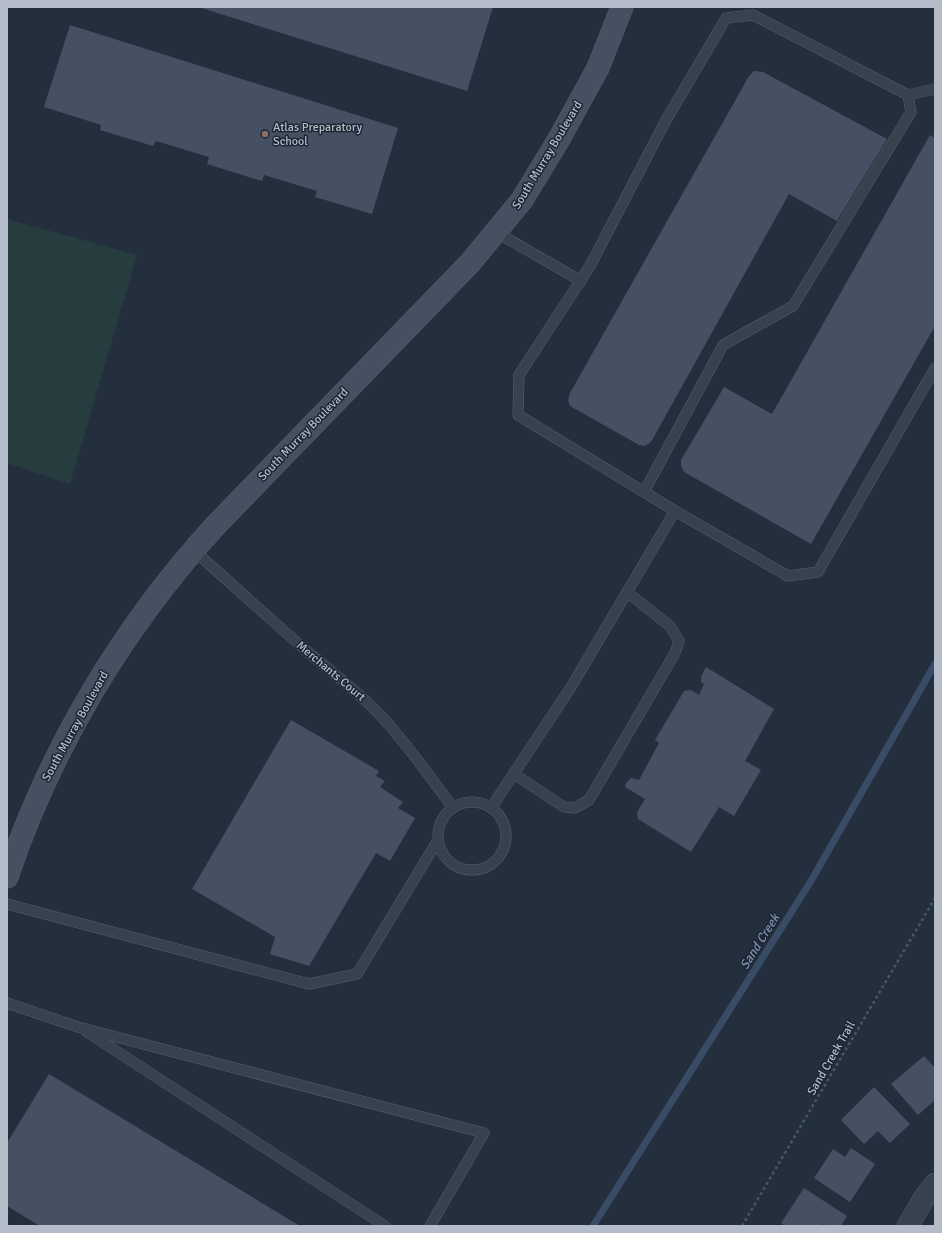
<svg xmlns="http://www.w3.org/2000/svg" width="942" height="1233" font-family="Signika,sans-serif">
	<style>
		.green { fill: #263c3f }
		.lines { fill: none; stroke-linecap: round; stroke-linejoin: round }
		.stream { stroke: #394c67; stroke-width: 7 }
		.building { fill: #455162 }
		.lane-casing { stroke: #565f6c; stroke-width: 11 }
		.street-casing { stroke: #565f6c; stroke-width: 22 }
		.secondary-casing { stroke: #565f6c; stroke-width: 23 }
		.path { stroke: #44595c; stroke-width: 2.5; stroke-dasharray: 3 3; stroke-linecap: butt }
		.lane { stroke: #38414e; stroke-width: 10 }
		.street { stroke: #38414e; stroke-width: 21 }
		.secondary { stroke: #465061; stroke-width: 22 }
		.education-dot { fill: #8d6e63; stroke: #1d2633; stroke-width: 1.5 }
		.labels { text-anchor: middle; stroke-width: 3; stroke-linejoin: round; paint-order: stroke }
		.poi-label { font-size: 12px; fill: #b4bcc9; stroke: #1d2633; text-anchor: start }
		.street-label { font-size: 12px; fill: #b4bcc9; stroke: #1d2633 }
		.water-label { font-size: 13px; font-style: italic; fill: #7c92b1; stroke: #1d2633 }
	</style>
	<rect width="100%" height="100%" fill="#242f3e"/>
	<path class="green" d="M 7,219 L 137,255 L 70,484 L 7,463 Z"/>
	<g class="lines">
		<path class="stream" d="M 593,1226 L 811,881 L 935,664"/>
	</g>
	<path class="building" d="M 198,7 L 493,7 L 467,91 Z
		M 70,25 L 398,128 L 372,214 L 315,197 L 317,191 L 264,175 L 262,181 L 207,164 L 209,157 L 156,141 L 153,146 L 100,130 L 101,125 L 44,107 Z
		M 754,71 L 763,72 L 887,139 L 837,221 L 789,194 L 651,442 L 645,446 L 639,445 L 570,406 L 568,400 L 570,393 L 749,76 Z
		M 930,135 L 935,138 L 935,326 L 811,544 L 684,472 L 681,466 L 681,460 L 724,387 L 772,414 Z
		M 706,667 L 774,709 L 745,761 L 761,770 L 734,816 L 719,807 L 691,852 L 638,819 L 637,812 L 645,799 L 625,787 L 626,783 L 631,778 L 639,780 L 659,743 L 655,740 L 684,691 L 691,690 L 699,695 L 704,684 L 701,682 L 701,677 Z
		M 291,720 L 379,771 L 376,776 L 385,781 L 380,787 L 403,802 L 398,808 L 415,818 L 390,861 L 376,853 L 309,966 L 270,954 L 275,937 L 192,889 Z
		M 924,1056 L 935,1068 L 935,1100 L 918,1115 L 891,1084 Z
		M 49,1074 L 300,1226 L 40,1226 L 7,1206 L 7,1143 Z
		M 874,1087 L 910,1124 L 890,1143 L 878,1131 L 864,1144 L 841,1120 Z
		M 851,1148 L 875,1164 L 850,1202 L 814,1178 L 833,1149 L 845,1157 Z
		M 804,1188 L 847,1216 L 841,1226 L 826,1226 L 823,1224 L 822,1226 L 785,1226 L 781,1223 Z"/>
	<g class="lines">
		<g class="lane-casing">
			<path id="lane" d="M 935,89 L 908,95 L 753,15 L 726,18 L 665,122 L 590,266 L 519,375 L 518,415 L 675,511 L 788,576 L 818,572 L 935,368
				M 496,232 L 581,281
				M 644,492 L 723,345 L 793,306 L 911,112 L 908,95
				M 193,550 C 232,584 270,619 309,653 C 334,674 360,693 382,717 C 408,745 430,777 453,808
				M 514,774 L 564,807 L 575,808 L 589,800 L 675,653 L 679,641 L 670,626 L 627,592
				M438 836a34 34 0 1 1 68 0a34 34 0 1 1-68 0Z
				M 491,808 L 571,687 L 675,511
				M 7,904 L 309,984 L 357,974 L 438,840
				M 7,1003 L 78,1027 L 484,1133 L 430,1226
				M 87,1032 L 385,1226"/>
		</g>
		<g class="street-casing">
			<path id="street" d="M 908,1226 L 924,1198 L 935,1184"/>
		</g>
		<g class="secondary-casing">
			<path id="secondary" d="M 7,877 C 51,747 123,627 215,526 L 470,263 L 522,200 L 559,139 L 598,68 L 622,7"/>
		</g>
		<path class="path" d="M 742,1226 L 935,898"/>
		<use href="#lane" class="lane"/>
		<use href="#street" class="street"/>
		<use href="#secondary" class="secondary"/>
	</g>
	<circle class="education-dot" cx="265" cy="134" r="4"/>
	<g class="labels">
		<g class="poi-label">
			<text x="273" y="131">Atlas Preparatory<tspan x="273" dy="14">School</tspan></text>
		</g>
		<g class="street-label">
			<text transform="translate(547 155) rotate(-59)" y="4">South Murray Boulevard</text>
			<text transform="translate(303 434) rotate(-46)" y="4">South Murray Boulevard</text>
			<text transform="translate(331 671) rotate(40)" y="4">Merchants Court</text>
			<text transform="translate(75 726) rotate(-61)" y="4">South Murray Boulevard</text>
			<text transform="translate(831 1058) rotate(-60)" y="4">Sand Creek Trail</text>
		</g>
		<g class="water-label">
			<text transform="translate(759 941) rotate(-58)" y="5">Sand Creek</text>
		</g>
	</g>
	<rect width="942" height="1233" fill="none" stroke="#b4bcc9" stroke-width="16"/>
</svg>
